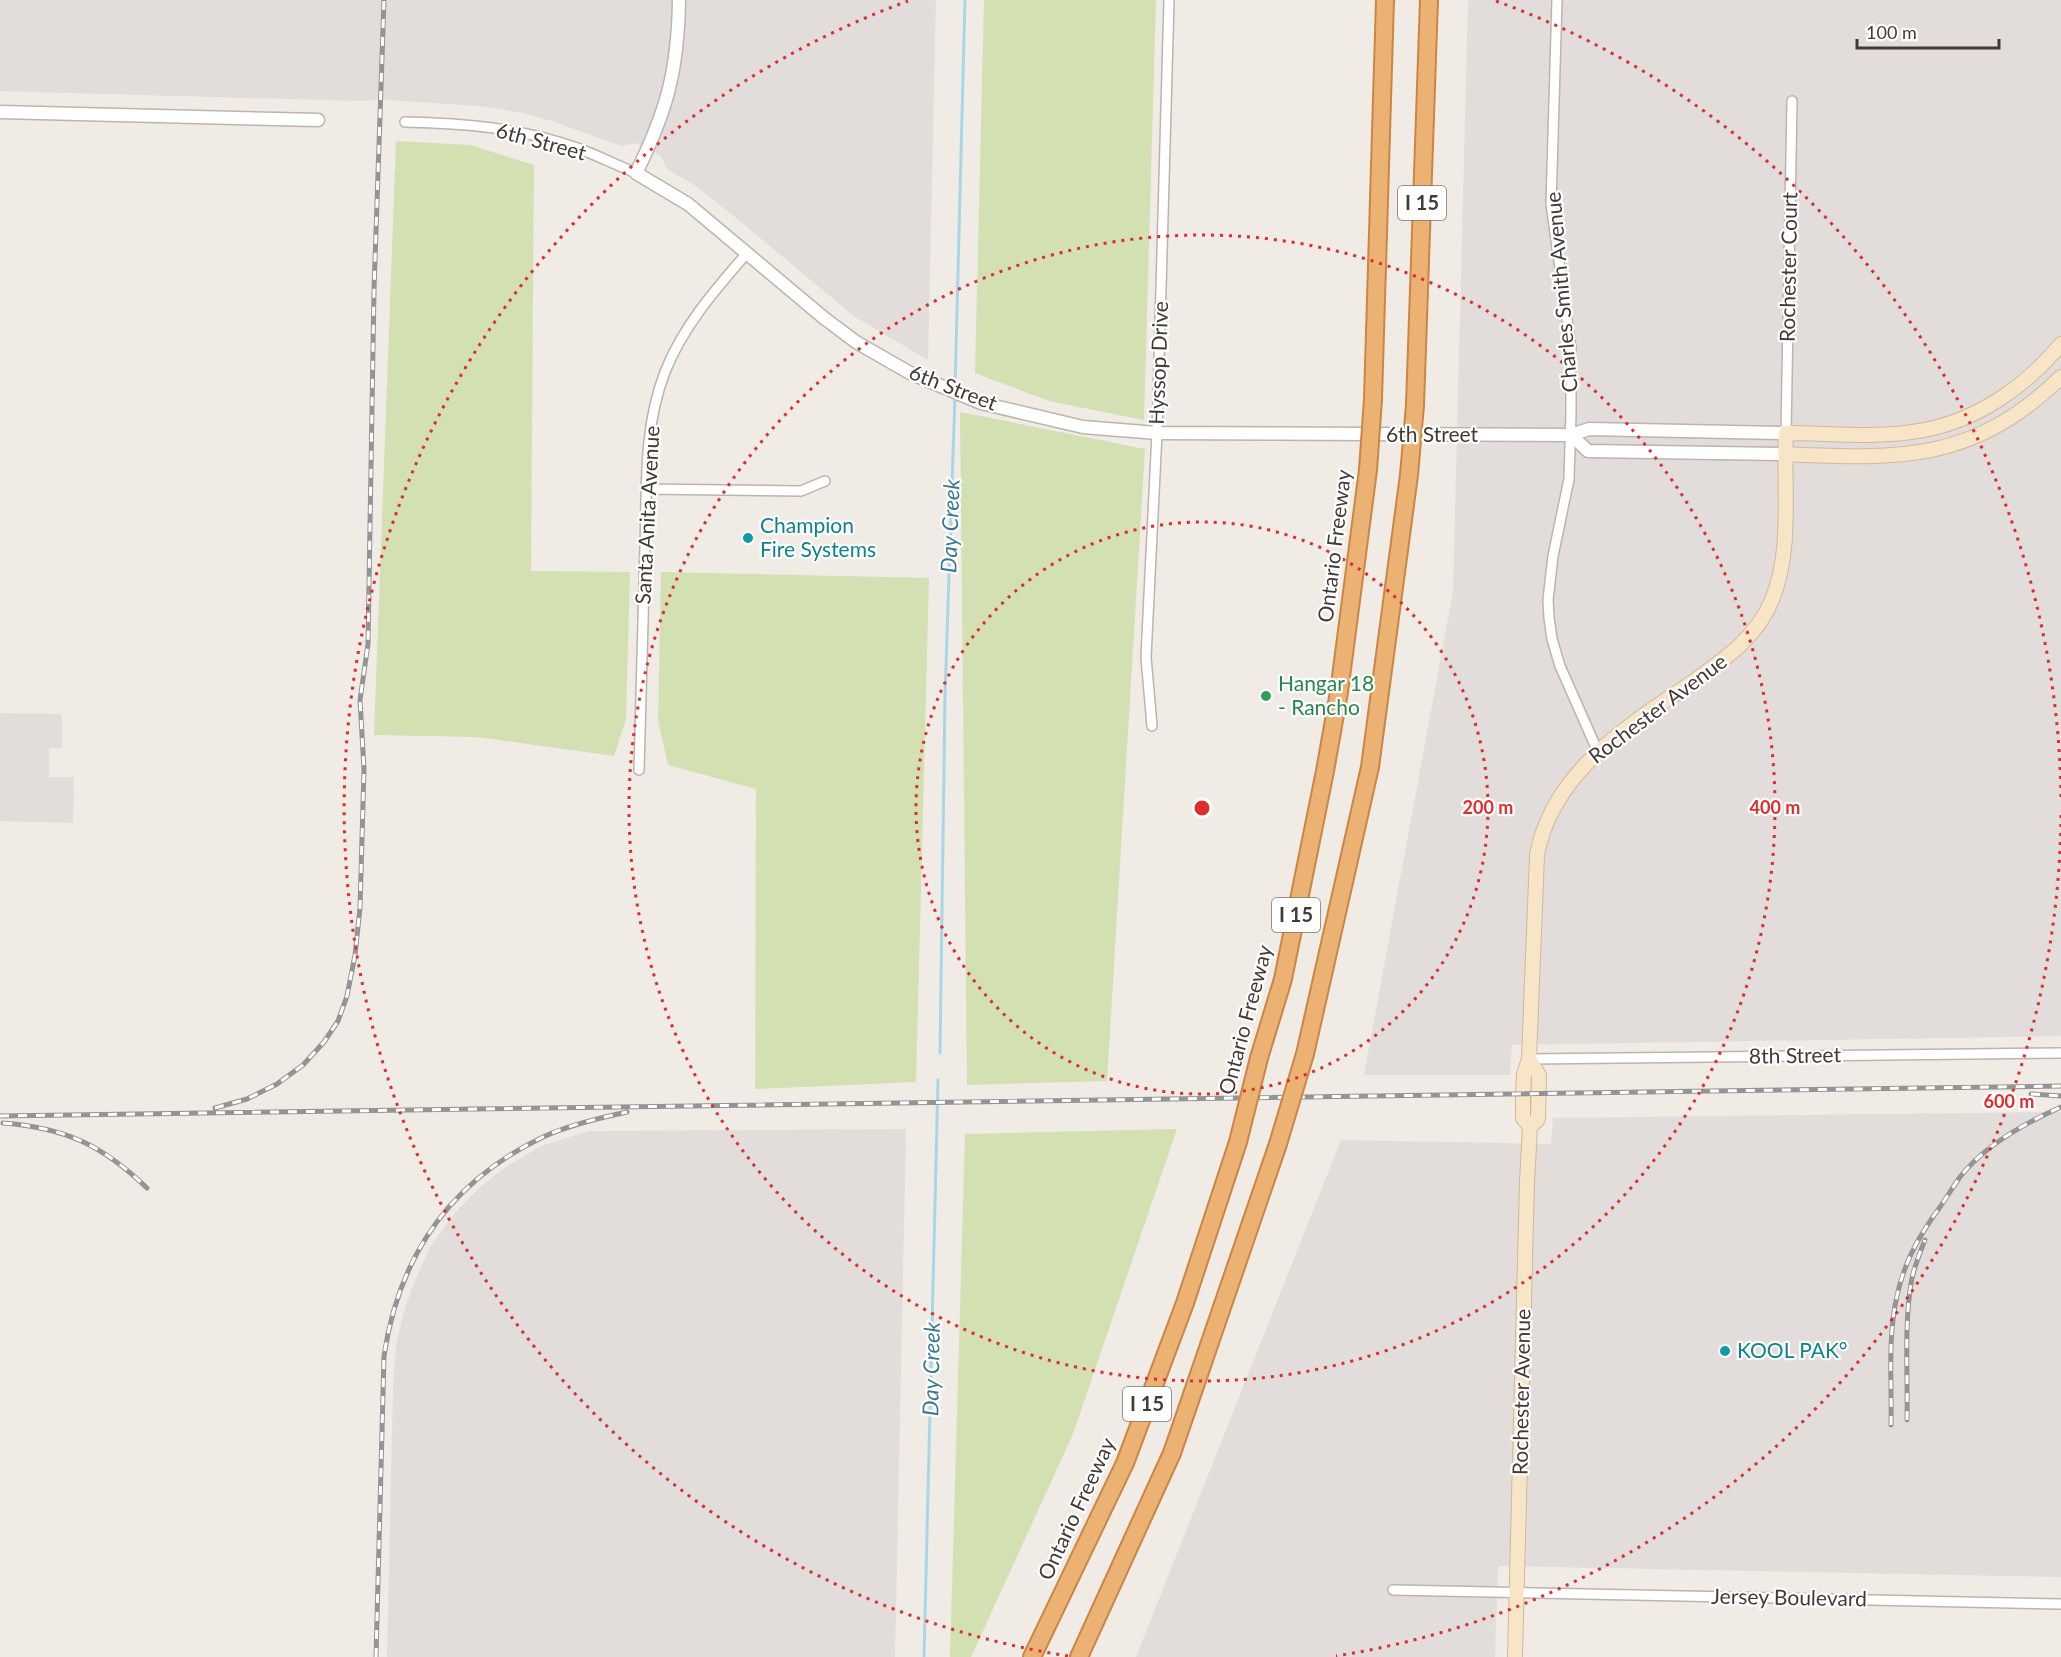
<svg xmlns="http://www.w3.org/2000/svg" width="2061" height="1657" font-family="Lato,sans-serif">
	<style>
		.industrial { fill: #e2ddda }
		.green { fill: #d2e0b2 }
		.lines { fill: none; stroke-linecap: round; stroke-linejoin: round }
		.stream { stroke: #a8d6e7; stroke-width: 3 }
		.minor-casing { stroke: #bdb4ac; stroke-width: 12 }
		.tertiary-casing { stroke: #bdb4ac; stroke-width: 15 }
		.secondary-casing { stroke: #ceb99b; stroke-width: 16 }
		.motorway-casing { stroke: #ca8645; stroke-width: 20 }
		.minor { stroke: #fff; stroke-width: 9 }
		.tertiary { stroke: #fff; stroke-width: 12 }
		.secondary { stroke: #f8e5c8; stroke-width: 14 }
		.motorway { stroke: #ecb274; stroke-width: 16 }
		.rail-casing { stroke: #949494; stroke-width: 5 }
		.rail { stroke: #fff; stroke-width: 3; stroke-dasharray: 9; stroke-linecap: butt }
		.motorway-bridge-casing { stroke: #ca8645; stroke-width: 20; stroke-linecap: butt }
		.motorway-bridge { stroke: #ecb274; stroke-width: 16 }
		.ring { fill: none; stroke: #e02c2c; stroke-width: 3; stroke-dasharray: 3 6 }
		.culture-dot { fill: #0f9aa8; stroke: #fff; stroke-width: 2 }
		.leisure-dot { fill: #2e9e5b; stroke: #fff; stroke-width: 2 }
		.labels { text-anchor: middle; stroke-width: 4.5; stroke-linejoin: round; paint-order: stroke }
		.shield { fill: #fff; stroke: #7b7672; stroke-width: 1.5 }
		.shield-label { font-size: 20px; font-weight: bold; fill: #423b35 }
		.street-label { font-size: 21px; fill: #423b35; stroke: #fff }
		.culture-label { font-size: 21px; fill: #0d838f; stroke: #fff; text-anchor: start }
		.leisure-label { font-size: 21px; fill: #27864d; stroke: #fff; text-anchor: start }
		.water-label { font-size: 22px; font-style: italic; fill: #387992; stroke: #fff }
		.centre { fill: #e02c2c; stroke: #fff; stroke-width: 3 }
		.ring-label { font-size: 18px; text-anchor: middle; font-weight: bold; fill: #e02c2c; stroke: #fff; stroke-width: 4.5; stroke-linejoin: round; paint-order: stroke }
	</style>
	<rect width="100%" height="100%" fill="#f0ebe5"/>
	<path class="industrial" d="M 0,0 L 936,0 L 928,360 L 855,317 L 724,208 L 693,184 L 667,169 L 661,156 L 637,143 L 621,146 L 555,122 L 524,113 L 479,106 L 387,100 L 359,101 L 0,91 Z
		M 1468,0 L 2061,0 L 2061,1036 L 1512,1045 L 1510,1075 L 1364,1075 L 1453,591 Z
		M 0,713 L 62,714 L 62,748 L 49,748 L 49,777 L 74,777 L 73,823 L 0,821 Z
		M 2061,1112 L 2061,1577 L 1498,1566 L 1495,1657 L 1136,1657 L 1341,1140 L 1551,1144 L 1553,1118 Z
		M 906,1129 L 895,1657 L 387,1657 L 393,1387 L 396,1345 L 404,1311 L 416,1278 L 430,1247 L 453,1215 L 479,1188 L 503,1169 L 541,1146 L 589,1131 Z"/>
	<path class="green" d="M 984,0 L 1156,0 L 1144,420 L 1049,401 L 975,373 Z
		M 396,141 L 470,145 L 534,165 L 531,571 L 630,572 L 626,719 L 614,756 L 477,737 L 374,735 Z
		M 960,412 L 1145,449 L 1107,1081 L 967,1085 Z
		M 661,572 L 929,578 L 916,1082 L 755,1089 L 756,789 L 668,765 L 658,720 Z
		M 1177,1129 L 1073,1434 L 971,1657 L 950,1657 L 965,1134 Z"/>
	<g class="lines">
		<path class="stream" d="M 955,388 L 965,0
			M 940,1053 L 945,695 L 955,395
			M 924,1657 L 938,1080"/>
		<g class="minor-casing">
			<path id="minor" d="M 1557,0 L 1551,204 L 1571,348 L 1571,413 L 1569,479 L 1553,556 L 1548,600 L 1549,618 L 1552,639 L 1560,666 L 1598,752
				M 405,122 C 463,123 522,128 577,148 C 597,155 616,165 636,173
				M 1786,433 L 1792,101
				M 646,489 L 801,491 L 825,481
				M 1152,726 L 1146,657 L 1157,433 L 1169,0
				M 639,770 C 641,696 643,621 645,547 C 647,487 643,429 665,372 C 683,326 715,290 747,253
				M 1529,1059 L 2061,1053
				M 1393,1590 L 2061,1604"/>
		</g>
		<g class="tertiary-casing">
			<path id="tertiary" d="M 679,0 C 678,70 667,111 636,173 L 688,204 L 824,318 L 856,342 L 910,373 L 981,403 L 1083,427 L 1157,433 L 1571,435 L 1589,429 L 1786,433
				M 0,112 L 318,120
				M 1571,435 L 1588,451 L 1785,454"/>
		</g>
		<g class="secondary-casing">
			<path id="secondary" d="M 1785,454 C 1900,459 1972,463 2061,377
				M 1529,1059 L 1539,1075 L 1538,1119 L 1530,1127
				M 1515,1657 L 1527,1181 L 1530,1127 L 1523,1118 L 1523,1094 L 1524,1074 L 1529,1059 L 1537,855 C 1552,772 1629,725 1694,681 C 1725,659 1757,637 1772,600 C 1793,548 1783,488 1786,433 C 1831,433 1879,439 1924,430 C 1978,420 2026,386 2061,344"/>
		</g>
		<g class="motorway-casing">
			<path id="motorway" d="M 1373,399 L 1385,0
				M 1415,405 L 1429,0
				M 1305,1054 L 1370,767 L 1409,475
				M 1259,1058 L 1283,979 L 1325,771 L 1339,692 L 1368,470
				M 1032,1657 L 1125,1463 L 1185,1303 L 1238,1142
				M 1079,1657 L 1172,1453 L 1278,1144"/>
		</g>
		<use href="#minor" class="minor"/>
		<use href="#tertiary" class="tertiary"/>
		<use href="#secondary" class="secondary"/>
		<use href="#motorway" class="motorway"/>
		<g class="rail-casing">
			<path id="rail" d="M 2031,1094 L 2061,1096
				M 215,1108 L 247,1099 L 277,1084 L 303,1065 L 324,1042 L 338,1021 L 347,996 L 355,955 L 360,908 L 364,769 L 360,700 L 368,644 L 374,290 L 384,0
				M 0,1116 L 2061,1086
				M 3,1123 C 66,1128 102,1145 147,1188
				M 1907,1420 C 1908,1378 1904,1325 1911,1284 C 1913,1269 1919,1255 1925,1240
				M 1891,1425 C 1892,1386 1888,1345 1895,1306 C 1902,1266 1916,1240 1940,1207 C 1947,1197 1953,1187 1960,1177 C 1985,1145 2025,1123 2061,1107
				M 376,1657 L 384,1356 C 399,1255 451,1181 543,1137 C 569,1125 599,1118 627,1112"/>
		</g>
		<use href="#rail" class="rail"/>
		<g class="motorway-bridge-casing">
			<path id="motorway-bridge" d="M 1368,470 L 1373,399
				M 1409,475 L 1415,405
				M 1238,1142 L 1259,1058
				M 1278,1144 L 1305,1054"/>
		</g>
		<use href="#motorway-bridge" class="motorway-bridge"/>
	</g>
	<g class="ring">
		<circle cx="1202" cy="808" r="286"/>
		<circle cx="1202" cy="808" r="573"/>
		<path d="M2061 815A859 859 0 0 1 1336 1656M1068 1656A859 859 0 0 1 908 1M1496 1A859 859 0 0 1 2061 801"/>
	</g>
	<g class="culture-dot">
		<circle cx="748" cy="538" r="6"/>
		<circle cx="1725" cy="1351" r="6"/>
	</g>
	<circle class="leisure-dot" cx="1266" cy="696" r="6"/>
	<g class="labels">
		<g class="shield">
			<rect x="1398" y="186" width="48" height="34" rx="4.5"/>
			<rect x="1272" y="898" width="48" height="34" rx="4.5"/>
			<rect x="1123" y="1387" width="48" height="34" rx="4.5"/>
		</g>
		<g class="shield-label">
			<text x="1422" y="210">I 15</text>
			<text x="1296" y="922">I 15</text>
			<text x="1147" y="1411">I 15</text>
		</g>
		<g class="street-label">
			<text transform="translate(541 142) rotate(15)" y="7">6th Street</text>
			<text transform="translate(1789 267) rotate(-89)" y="7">Rochester Court</text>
			<text transform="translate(1562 292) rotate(-95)" y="7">Charles Smith Avenue</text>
			<text transform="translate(1159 363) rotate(-88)" y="7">Hyssop Drive</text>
			<text transform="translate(953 388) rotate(21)" y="7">6th Street</text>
			<text x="1432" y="442">6th Street</text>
			<text transform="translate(648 515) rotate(-87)" y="7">Santa Anita Avenue</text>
			<text transform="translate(1335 546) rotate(-83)" y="7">Ontario Freeway</text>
			<text transform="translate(1658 709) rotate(-37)" y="7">Rochester Avenue</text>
			<text transform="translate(1246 1020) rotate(-75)" y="7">Ontario Freeway</text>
			<text transform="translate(1795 1056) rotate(-1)" y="7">8th Street</text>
			<text transform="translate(1522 1392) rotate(-89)" y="7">Rochester Avenue</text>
			<text transform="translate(1077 1509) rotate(-65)" y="7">Ontario Freeway</text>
			<text transform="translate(1789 1598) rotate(1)" y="7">Jersey Boulevard</text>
		</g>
		<g class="culture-label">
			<text x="760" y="533">Champion<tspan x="760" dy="24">Fire Systems</tspan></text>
			<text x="1737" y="1358">KOOL PAK°</text>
		</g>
		<g class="leisure-label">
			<text x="1278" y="691">Hangar 18<tspan x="1278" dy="24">- Rancho</tspan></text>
		</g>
		<g class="water-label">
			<text transform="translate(950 526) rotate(-88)" y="8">Day Creek</text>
			<text transform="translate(931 1369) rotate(-89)" y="8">Day Creek</text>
		</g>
	</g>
	<circle cx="1202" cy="808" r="9" class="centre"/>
	<g class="ring-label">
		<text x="1488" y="814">200 m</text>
		<text x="1775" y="814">400 m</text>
		<text x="2009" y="1108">600 m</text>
	</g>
	<path d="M1857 39v9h142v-9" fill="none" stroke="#423b35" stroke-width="3"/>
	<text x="1866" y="39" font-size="18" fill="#423b35" stroke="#ffffff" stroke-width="4.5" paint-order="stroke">100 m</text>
</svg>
